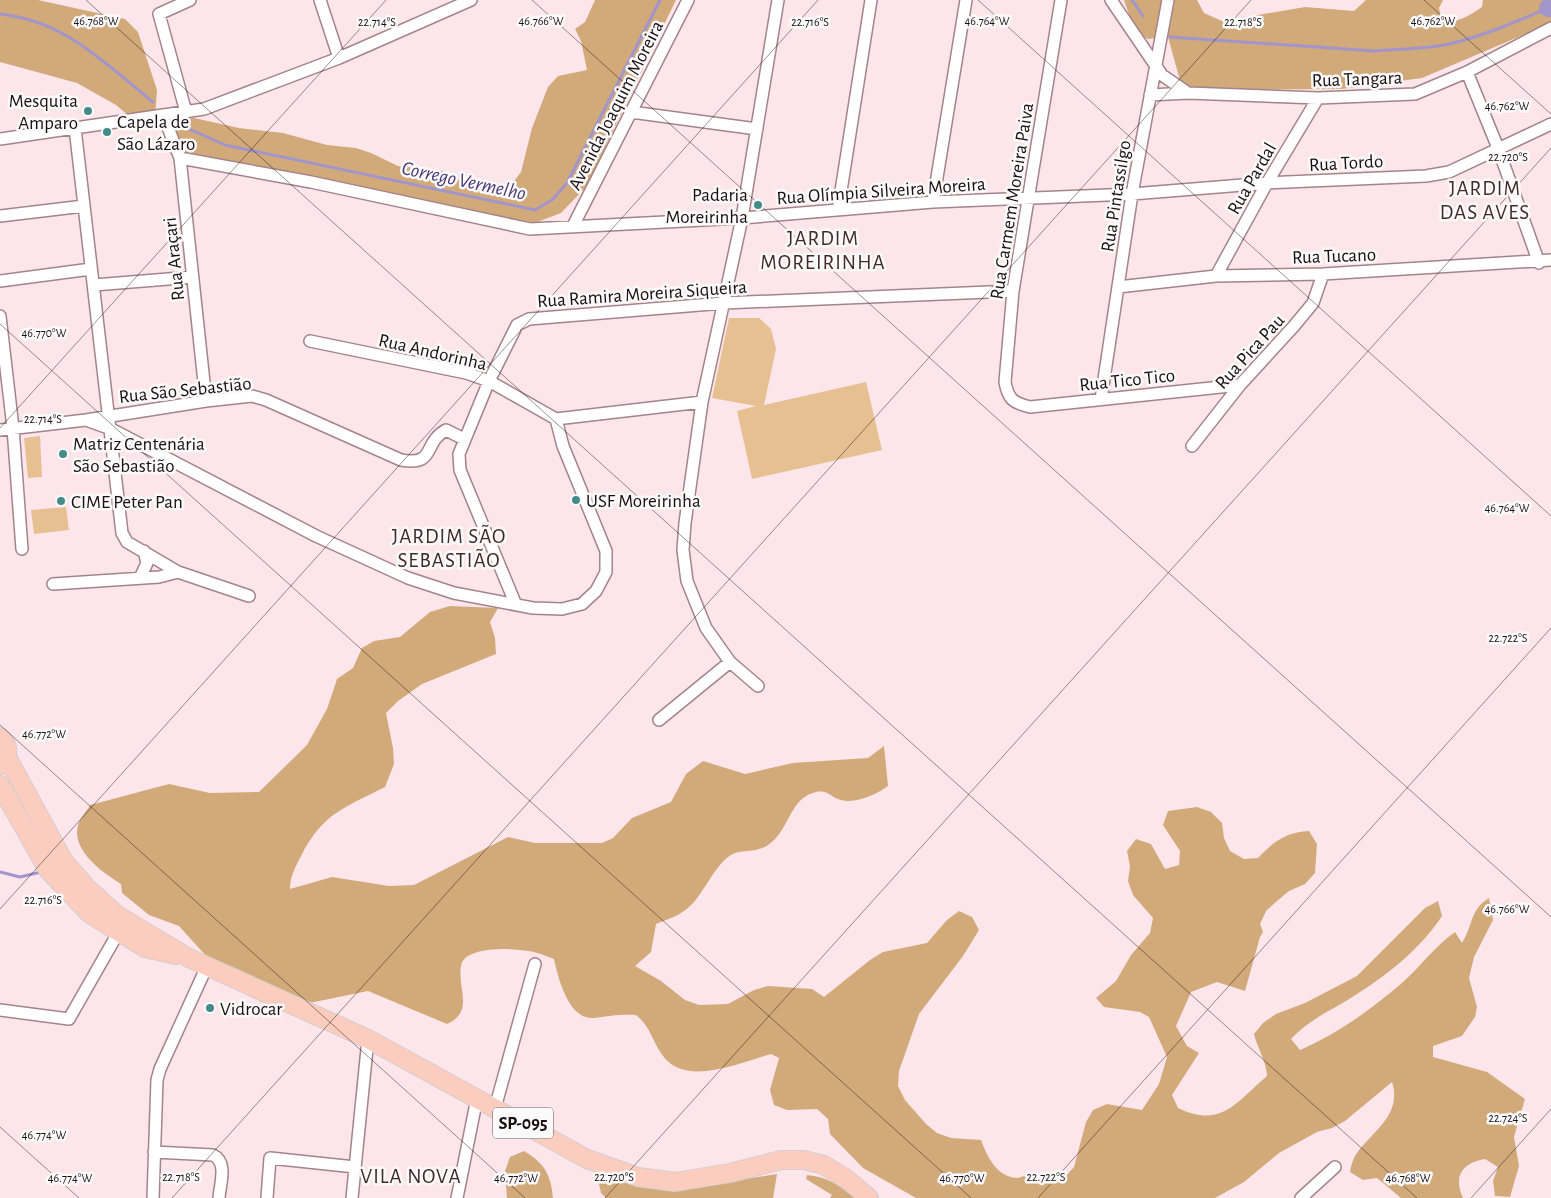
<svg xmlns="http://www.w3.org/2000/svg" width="1551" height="1198" font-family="'Alegreya Sans',sans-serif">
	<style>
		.green { fill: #e7c092 }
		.forest { fill: #d2aa7a }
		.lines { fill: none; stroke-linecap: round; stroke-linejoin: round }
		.stream { stroke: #a195cb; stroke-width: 3 }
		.river { stroke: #a195cb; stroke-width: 18 }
		.minor-casing { stroke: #a5838b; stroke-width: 14 }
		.primary-casing { stroke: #d1cfcf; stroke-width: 20 }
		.minor { stroke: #fff; stroke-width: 11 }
		.primary { stroke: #fccdbf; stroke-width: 18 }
		.ticks { fill: none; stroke: #1a0e11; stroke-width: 1; stroke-opacity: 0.45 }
		.poi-dot { fill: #448c89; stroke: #fafafa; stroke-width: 2 }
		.labels { text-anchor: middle; stroke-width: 5; stroke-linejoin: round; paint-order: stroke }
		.shield { fill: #fafafa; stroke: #5d5557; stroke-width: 1 }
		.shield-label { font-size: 18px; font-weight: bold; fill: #1a0e11 }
		.street-label { font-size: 19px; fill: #1a0e11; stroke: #fafafa }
		.poi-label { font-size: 19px; fill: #1a0e11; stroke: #fafafa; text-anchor: start }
		.water-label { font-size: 20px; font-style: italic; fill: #493678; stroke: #fafafa }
		.quarter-label { font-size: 21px; letter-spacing: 1px; fill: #42272e; stroke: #fafafa }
		.ticks-label { font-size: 12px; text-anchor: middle; fill: #1a0e11; stroke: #fafafa; stroke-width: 5; stroke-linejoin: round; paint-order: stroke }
	</style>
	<rect width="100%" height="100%" fill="#fde6eb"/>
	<path class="green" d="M 729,318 L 759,318 L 771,329 L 776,349 L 764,405 L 866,382 L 882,450 L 752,479 L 737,411 L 756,406 L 712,398 Z
		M 40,436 L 42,477 L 28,478 L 24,438 Z
		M 66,507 L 69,530 L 34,534 L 31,510 Z"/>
	<path class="forest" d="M 0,0 L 38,0 L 125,19 L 138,32 L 157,90 L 155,119 L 142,127 L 116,105 L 77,83 L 0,62 Z
		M 595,0 L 676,0 L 586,187 L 561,213 L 524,227 L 185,161 L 171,155 L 163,142 L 168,128 L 180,119 L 194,118 L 239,128 L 283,133 L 327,145 L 356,148 L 371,153 L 398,166 L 442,171 L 469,185 L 498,190 L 512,184 L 521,172 L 532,128 L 548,87 L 558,76 L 587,70 L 581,41 L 575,29 L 585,22 Z
		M 1124,0 L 1197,0 L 1204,13 L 1222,21 L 1305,7 L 1354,11 L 1366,0 L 1443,0 L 1439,8 L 1442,22 C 1459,22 1469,16 1482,7 L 1483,0 L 1551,0 L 1551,23 L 1422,78 L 1341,89 L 1200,90 L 1181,84 L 1168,37 L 1148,39 L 1135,32 Z
		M 450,606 L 498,608 L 490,622 L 495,638 L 496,654 L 422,684 L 398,701 L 386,713 L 393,748 L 394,764 L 385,787 C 344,808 323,813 301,856 C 295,868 290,876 290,889 L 332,877 L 389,886 L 414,885 L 508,837 L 535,843 L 602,843 L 613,838 L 632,818 L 671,802 L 686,774 L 703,761 L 745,774 L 793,763 L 868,758 L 884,746 L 888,786 C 877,794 856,804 841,800 C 830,798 828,788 813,793 C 792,799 789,825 775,839 C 757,858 742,845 727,858 C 711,871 701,900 684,911 C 676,917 665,920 656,924 L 651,952 L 635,966 L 661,981 L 685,1000 L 699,1005 L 728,1004 L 754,990 L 768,986 L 812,989 L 824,997 L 870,960 L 883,952 L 927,943 L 947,920 L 959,911 L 972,917 L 979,930 L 963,956 L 919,1014 L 899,1071 L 898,1086 L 905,1100 L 926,1124 L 937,1133 L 951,1138 L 981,1140 C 987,1156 997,1178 1018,1178 C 1022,1177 1025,1175 1029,1175 C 1041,1175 1053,1176 1065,1177 L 1074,1167 L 1086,1122 L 1093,1110 L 1107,1104 L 1142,1110 L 1159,1084 L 1167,1057 L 1149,1017 L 1140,1012 L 1104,1007 L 1096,998 L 1116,981 L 1131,955 L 1150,933 L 1153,918 L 1133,895 L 1128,881 L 1130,866 L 1127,851 L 1136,839 L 1151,844 L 1165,869 L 1179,865 L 1180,851 L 1163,825 L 1168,811 L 1197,807 L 1211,812 L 1222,823 L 1224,838 L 1230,851 L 1244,859 L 1258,858 C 1273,842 1286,832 1309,831 L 1317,844 L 1315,873 L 1305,884 L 1289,891 L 1277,901 L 1266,911 L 1260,924 L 1263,932 L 1260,937 L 1245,991 L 1217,982 L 1191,992 L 1176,1026 L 1187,1046 L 1199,1053 L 1172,1095 L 1178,1108 C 1222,1129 1236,1102 1267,1076 C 1266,1060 1258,1050 1254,1034 L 1263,1023 L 1276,1014 L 1305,1003 L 1357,976 L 1425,908 L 1438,901 L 1442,916 C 1417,954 1379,981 1341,1004 C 1323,1014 1306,1023 1291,1039 L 1300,1050 C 1337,1034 1372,1009 1403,982 C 1421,966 1435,946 1455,932 L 1462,943 C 1473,926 1470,909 1489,898 L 1493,920 L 1474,957 L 1469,978 L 1477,1007 L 1475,1017 L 1462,1036 L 1433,1046 L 1433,1057 L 1487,1072 L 1525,1099 L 1514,1137 L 1519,1166 L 1510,1197 L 1495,1196 L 1493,1181 L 1498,1167 L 1485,1159 C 1462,1163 1453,1176 1463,1198 L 1401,1198 L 1377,1178 L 1363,1180 L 1350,1172 C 1351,1167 1352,1161 1355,1156 C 1370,1132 1403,1116 1392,1082 L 1345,1121 L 1332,1128 L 1317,1132 L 1279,1153 L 1244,1182 L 1215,1198 L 916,1198 L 863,1168 L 830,1134 L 828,1119 L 817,1109 L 787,1110 L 774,1105 L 770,1090 L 779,1058 L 771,1054 C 739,1063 683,1089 661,1053 C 651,1038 651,1028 636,1015 C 620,1014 610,1016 594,1018 C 568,1020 558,977 554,959 C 546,956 537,952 528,951 C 513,948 464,946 461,966 C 457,989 475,1011 447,1024 L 368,991 L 290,1007 L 261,1002 L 234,987 L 179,926 L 149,915 L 122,893 L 121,884 C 103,873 71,851 78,825 C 80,818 87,811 90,805 L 169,784 L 210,793 L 259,792 L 307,745 L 327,709 L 337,679 L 353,668 L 362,648 L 374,641 L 400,637 L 430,612 Z
		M 524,1151 C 544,1163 551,1174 553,1198 L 507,1198 L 505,1171 L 510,1157 Z
		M 777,1174 L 773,1198 L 606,1198 L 601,1193 L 598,1179 L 657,1186 L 702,1186 Z
		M 807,1175 C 827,1177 840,1185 854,1198 L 830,1198 L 832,1195 L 806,1179 Z"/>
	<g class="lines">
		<path class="stream" d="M 1132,0 L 1143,16
			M 0,14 C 66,21 104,63 153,102
			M 1170,37 L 1375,51 C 1399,49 1425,49 1449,44 C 1483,36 1516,22 1548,8
			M 178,124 L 225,145 L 535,210 L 552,200 L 567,183 L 660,0
			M 0,872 L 20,877 L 41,872"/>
		<path class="river" d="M 1548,8 L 1551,6"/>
		<g class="minor-casing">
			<path id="minor" d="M 320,0 L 339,58
				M 1061,0 L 1013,291 L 1005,382 C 1008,399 1013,403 1030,407 L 1240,385
				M 1111,0 L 1162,75 L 1188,93
				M 1467,72 L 1498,148 L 1539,263
				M 1150,95 L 1188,93 L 1318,98 L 1415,94 L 1467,72 L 1551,28
				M 186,112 L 159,14 L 190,0
				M 631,112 L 757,129
				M 163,115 L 180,158 L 206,401
				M 0,139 L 204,109 L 339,58 L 471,0
				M 180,158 L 311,182 L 530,229 L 742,218 L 933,202 L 1132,194 L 1267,183 L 1426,176 L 1449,172 L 1551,124
				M 933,202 L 966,0
				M 838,210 L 871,0
				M 0,216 L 84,206
				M 573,226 L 688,0
				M 1216,276 L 1267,183 L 1318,98
				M 0,281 L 91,269
				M 94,285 L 193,277
				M 1118,287 L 1216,276 L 1323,274 L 1551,260
				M 0,316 L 13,428 L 22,549
				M 310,341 L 466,373 L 489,381 L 556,419
				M 1101,399 L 1132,194 L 1168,0
				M 556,419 L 702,402
				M 86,420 L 111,429 L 316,536 L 408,578 L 454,593 L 533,608 L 562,609 L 582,604 L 596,591 L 606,572 L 606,551 L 563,446 L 556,419
				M 0,430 L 86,420 L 206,401 L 252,396 L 266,400 L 401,460 C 437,466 422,443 446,430 L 464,439
				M 1192,446 L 1240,385 L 1294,326 L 1313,303 L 1323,274
				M 178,572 L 249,596
				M 140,578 L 147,563 L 144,551
				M 53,584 L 159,577 L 178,572 L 127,542 L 122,533 L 75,128
				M 516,605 L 460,470 L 459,454 L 489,381 L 517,325 L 529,319 L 724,303 L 1013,291
				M 758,686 L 730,662 L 706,628 L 687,581 L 683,550 L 685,523 L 702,402 L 742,218 L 778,0
				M 659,720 L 730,662
				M 0,1010 L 69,1019 L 118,933
				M 495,1108 L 535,964
				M 154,1152 L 213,1155 C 228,1162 220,1184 219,1198
				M 153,1198 L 157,1080 L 160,1069 L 207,966
				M 267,1198 L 270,1158 L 355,1167
				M 352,1198 L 368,1039
				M 457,1198 L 477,1098
				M 1301,1198 L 1335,1167"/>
		</g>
		<g class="primary-casing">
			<path id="primary" d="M 0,737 C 10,745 9,756 2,765
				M 7,757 L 63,860 L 87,888 L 117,915 L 189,958 L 368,1039 L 587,1159 L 638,1177 L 675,1182 L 730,1173 L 781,1160 L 804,1160 L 824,1165 L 848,1180 L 869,1198
				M 0,785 L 48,870 L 90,914 L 145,948 L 176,955"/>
		</g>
		<use href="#minor" class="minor"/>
		<use href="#primary" class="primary"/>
	</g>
	<path class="ticks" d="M 86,0 L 1417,1198M 532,0 L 1551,917M 978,0 L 1551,516M 1424,0 L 1551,114M 0,324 L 971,1198M 0,428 L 386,0M 0,725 L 525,1198M 0,909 L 818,0M 0,1127 L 79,1198M 172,1198 L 1251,0M 605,1198 L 1551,148M 1038,1198 L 1551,628M 1471,1198 L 1551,1109"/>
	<g class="poi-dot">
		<circle cx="88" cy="111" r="5"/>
		<circle cx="107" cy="132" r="5"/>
		<circle cx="758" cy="205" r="5"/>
		<circle cx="63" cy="454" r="5"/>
		<circle cx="576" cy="500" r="5"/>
		<circle cx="61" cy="501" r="5"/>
		<circle cx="210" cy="1008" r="5"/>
	</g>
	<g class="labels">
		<rect class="shield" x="493" y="1107.5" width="60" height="31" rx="4"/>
		<g class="shield-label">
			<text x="523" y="1129">SP-095</text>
		</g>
		<g class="street-label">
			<text transform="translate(1357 78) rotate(-2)" y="7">Rua Tangara</text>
			<text transform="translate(615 105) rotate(-63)" y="7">Avenida Joaquim Moreira</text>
			<text transform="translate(1346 162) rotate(-3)" y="7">Rua Tordo</text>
			<text transform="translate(1251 178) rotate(-60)" y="7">Rua Pardal</text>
			<text transform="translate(881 190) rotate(-4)" y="7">Rua Olímpia Silveira Moreira</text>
			<text transform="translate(1115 196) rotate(-81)" y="7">Rua Pintassilgo</text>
			<text transform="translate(1011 201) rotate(-81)" y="7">Rua Carmem Moreira Paiva</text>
			<text transform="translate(1334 255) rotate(-2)" y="7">Rua Tucano</text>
			<text transform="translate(173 259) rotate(-96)" y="7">Rua Araçari</text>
			<text transform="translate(642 293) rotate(-4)" y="7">Rua Ramira Moreira Siqueira</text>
			<text transform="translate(433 351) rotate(13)" y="7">Rua Andorinha</text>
			<text transform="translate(1249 351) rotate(-48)" y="7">Rua Pica Pau</text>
			<text transform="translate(1127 379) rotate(-6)" y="7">Rua Tico Tico</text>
			<text transform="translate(185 389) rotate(-6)" y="7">Rua São Sebastião</text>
		</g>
		<g class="poi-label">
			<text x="78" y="107" text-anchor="end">Mesquita<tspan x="78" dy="22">Amparo</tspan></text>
			<text x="117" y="128">Capela de<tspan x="117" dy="22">São Lázaro</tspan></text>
			<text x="748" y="201" text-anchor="end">Padaria<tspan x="748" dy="22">Moreirinha</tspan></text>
			<text x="73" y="450">Matriz Centenária<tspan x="73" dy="22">São Sebastião</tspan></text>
			<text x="586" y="507">USF Moreirinha</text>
			<text x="71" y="508">CIME Peter Pan</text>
			<text x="220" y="1015">Vidrocar</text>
		</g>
		<g class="water-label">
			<text transform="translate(464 180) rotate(12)" y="7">Corrego Vermelho</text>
		</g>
		<g class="quarter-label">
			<text x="1485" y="195">JARDIM<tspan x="1485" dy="24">DAS AVES</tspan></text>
			<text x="823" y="245">JARDIM<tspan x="823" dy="24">MOREIRINHA</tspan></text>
			<text x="449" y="543">JARDIM SÃO<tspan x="449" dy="24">SEBASTIÃO</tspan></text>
			<text x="411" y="1183">VILA NOVA</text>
		</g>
	</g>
	<g class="ticks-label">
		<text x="1433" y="25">46.762°W</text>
		<text x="96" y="25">46.768°W</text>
		<text x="541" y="25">46.766°W</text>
		<text x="987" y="25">46.764°W</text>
		<text x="377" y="26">22.714°S</text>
		<text x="810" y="26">22.716°S</text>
		<text x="1243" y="26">22.718°S</text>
		<text x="1507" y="110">46.762°W</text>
		<text x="1508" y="161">22.720°S</text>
		<text x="44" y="337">46.770°W</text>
		<text x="43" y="423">22.714°S</text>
		<text x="1507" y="512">46.764°W</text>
		<text x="1508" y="642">22.722°S</text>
		<text x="44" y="738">46.772°W</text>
		<text x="43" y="904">22.716°S</text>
		<text x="1507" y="913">46.766°W</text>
		<text x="1508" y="1122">22.724°S</text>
		<text x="44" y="1139">46.774°W</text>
		<text x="181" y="1181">22.718°S</text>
		<text x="614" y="1181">22.720°S</text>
		<text x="1046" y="1181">22.722°S</text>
		<text x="70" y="1182">46.774°W</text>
		<text x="516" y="1182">46.772°W</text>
		<text x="962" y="1182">46.770°W</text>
		<text x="1408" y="1182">46.768°W</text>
	</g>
</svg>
